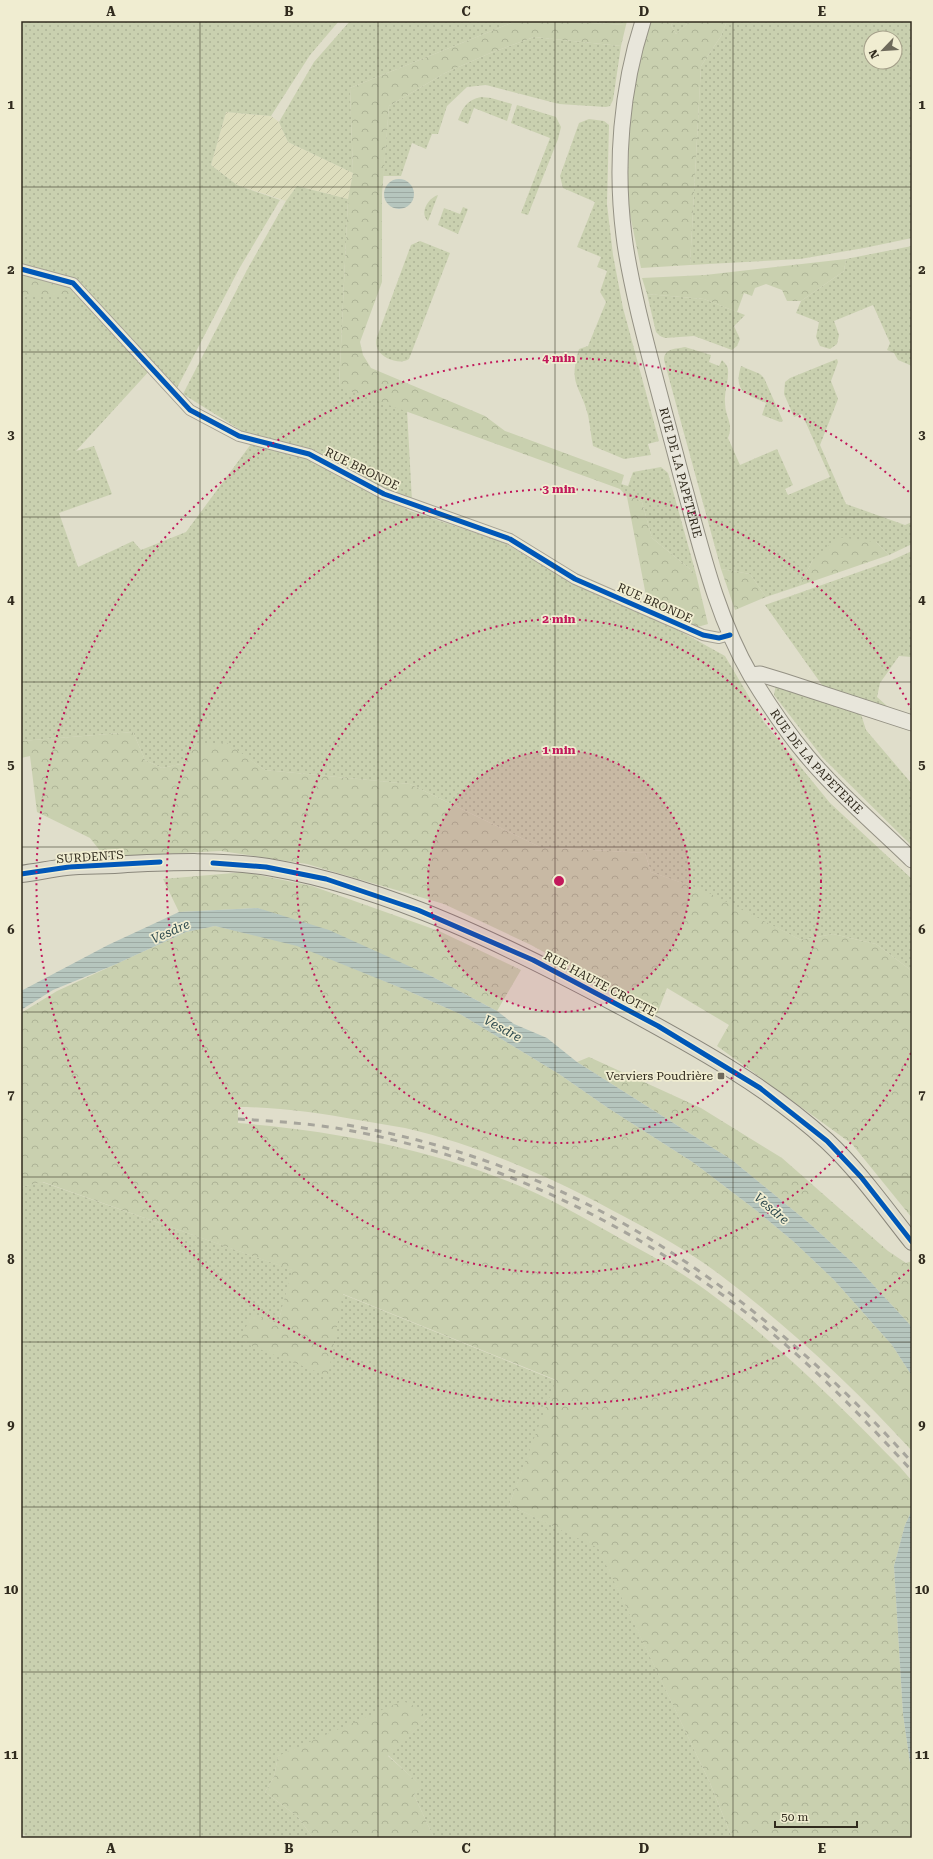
<svg xmlns="http://www.w3.org/2000/svg" width="933" height="1859" font-family="'Roboto Serif',serif">
	<style>
		.farmland { fill: url(#farmland-furrows) }
		.grass { fill: url(#grass-dots); fill-rule: evenodd }
		.forest { fill: url(#forest-crowns) }
		.water { fill: url(#water-rules) }
		.lines { fill: none; stroke-linecap: round; stroke-linejoin: round }
		.street-casing { stroke: #a5a294; stroke-width: 12 }
		.secondary-casing { stroke: #949184; stroke-width: 17 }
		.primary-casing { stroke: #8a877b; stroke-width: 18 }
		.street { stroke: #e8e6db; stroke-width: 10 }
		.secondary { stroke: #e8e6db; stroke-width: 15 }
		.primary { stroke: #dfddce; stroke-width: 16 }
		.rail { stroke: #a7a59c; stroke-width: 3; stroke-dasharray: 7 7; stroke-linecap: butt }
		.cycleway-casing { stroke: #f0edd1; stroke-width: 8 }
		.cycleway { stroke: #0057b8; stroke-width: 5 }
		.grid { fill: none; stroke: #312b1e; stroke-width: 1; stroke-opacity: 0.55 }
		.ring { fill: none; stroke: #c2185b; stroke-width: 2; stroke-dasharray: 2 4 }
		.poi-dot { fill: #6e6a5b; stroke: #f0edd1; stroke-width: 1.5 }
		.labels { text-anchor: middle; stroke-width: 3.5; stroke-linejoin: round; paint-order: stroke }
		.street-label { font-size: 12px; fill: #312b1e; stroke: #f0edd1 }
		.poi-label { font-size: 12px; fill: #312b1e; stroke: #f0edd1; text-anchor: end }
		.water-label { font-size: 13px; font-style: italic; fill: #2f4b4f; stroke: #f0edd1 }
		.centre { fill: #c2185b; stroke: #f0edd1; stroke-width: 2 }
		.ring-label { font-size: 12px; text-anchor: middle; font-weight: bold; fill: #c2185b; stroke: #f0edd1; stroke-width: 3.5; stroke-linejoin: round; paint-order: stroke }
		.neatline { fill: none; stroke: #312b1e; stroke-width: 1.5 }
		.grid-label { font-size: 13px; text-anchor: middle; font-weight: bold; fill: #312b1e }
	</style>
	<defs>
		<pattern id="farmland-furrows" width="10" height="10" patternUnits="userSpaceOnUse"><rect width="10" height="10" fill="#ddddbd"/><path d="M-1 1l2-2M0 10L10 0M9 11l2-2" fill="none" stroke="#bebea2"/></pattern>
		<pattern id="grass-dots" width="8" height="8" patternUnits="userSpaceOnUse"><rect width="8" height="8" fill="#c9d0af"/><path d="M2 2h.1M6 6h.1" fill="none" stroke="#adb396" stroke-width="1.8" stroke-linecap="round"/></pattern>
		<pattern id="forest-crowns" width="20" height="18" patternUnits="userSpaceOnUse"><rect width="20" height="18" fill="#c9d0af"/><path d="M2 6a3 3 0 1 1 6 0M12 15a3 3 0 1 1 6 0" fill="none" stroke="#adb396"/></pattern>
		<pattern id="water-rules" width="6" height="5" patternUnits="userSpaceOnUse"><rect width="6" height="5" fill="#b6c6be"/><path d="M0 2.5h6" fill="none" stroke="#9daaa3"/></pattern>
	</defs>
	<rect width="100%" height="100%" fill="#e0decb"/>
	<path class="farmland" d="M 226,112 L 271,116 L 279,122 L 288,142 L 353,173 L 348,199 L 297,186 L 286,201 L 237,185 L 211,165 Z"/>
	<path class="grass" d="M 21,21 L 339,21 L 310,55 L 271,116 L 226,112 L 211,165 L 237,185 L 280,200 L 239,269 L 177,388 L 74,278 L 21,267 Z
		M 350,21 L 516,21 L 350,88 L 353,173 L 288,142 L 279,122 L 314,62 Z
		M 556,21 L 627,21 L 626,25 Z
		M 674,21 L 690,21 L 676,34 L 671,25 Z
		M 727,21 L 912,21 L 912,238 L 864,248 L 800,259 L 690,265 L 701,66 L 721,36 ZM 871,38 L 895,38 L 895,62 L 871,62 Z
		M 534,37 L 621,46 L 613,100 L 610,106 L 606,107 L 559,104 L 486,85 L 467,87 L 447,106 L 438,134 L 432,134 L 426,149 L 412,143 L 401,176 L 383,176 L 389,106 L 445,73 L 488,54 Z
		M 481,97 L 491,98 L 512,104 L 507,121 L 474,108 L 468,124 L 458,120 C 463,107 467,100 481,97 Z
		M 517,105 L 556,117 L 561,127 L 558,139 L 528,215 L 521,213 L 550,138 L 511,123 Z
		M 589,119 L 604,121 L 609,125 L 607,204 L 613,255 L 623,308 L 659,441 L 648,444 L 651,455 L 624,459 L 593,446 C 591,436 590,425 588,415 C 580,384 568,385 579,349 L 588,346 L 606,302 L 600,292 L 607,271 L 597,267 L 601,257 L 577,247 L 595,202 L 563,188 L 560,176 L 579,123 Z
		M 297,186 L 348,199 L 339,386 L 407,410 L 412,501 L 347,471 L 253,438 L 183,394 L 247,270 L 286,201 Z
		M 438,195 L 428,221 C 419,213 428,198 438,195 Z
		M 463,207 L 468,209 L 458,234 L 438,225 L 444,208 L 460,214 Z
		M 420,241 L 450,253 L 409,359 C 401,365 383,359 378,350 C 376,346 376,341 377,337 L 411,245 Z
		M 912,246 L 912,366 L 898,360 L 894,353 L 887,350 L 890,343 L 873,305 L 834,321 L 839,335 L 837,344 L 830,349 L 820,346 L 816,337 L 819,322 L 796,313 L 801,301 L 844,271 L 846,259 Z
		M 75,290 L 151,369 L 76,451 L 94,446 L 112,494 L 59,513 L 78,567 L 133,541 L 141,550 L 186,532 L 251,444 L 311,459 L 410,511 L 503,542 L 559,575 L 669,625 L 725,656 L 764,722 L 830,803 L 912,879 L 912,971 L 876,944 L 833,934 L 801,940 L 699,889 L 651,872 L 645,853 L 540,847 L 410,784 L 265,770 L 226,743 L 185,763 L 162,768 L 145,760 L 133,732 L 21,741 L 21,298 L 29,295 L 73,295 Z
		M 647,294 L 704,299 L 745,315 L 734,326 L 740,339 L 737,346 L 732,350 L 694,336 L 665,338 L 660,336 L 656,332 Z
		M 685,347 L 711,355 L 709,362 L 719,366 L 722,360 C 725,363 728,366 728,370 C 729,381 724,391 725,402 C 725,418 734,422 728,438 L 740,465 L 777,449 L 793,485 L 785,489 L 788,495 L 830,477 L 802,414 L 794,417 L 784,394 L 785,382 L 790,378 L 837,359 L 838,362 L 831,381 L 838,399 L 820,445 L 846,504 L 905,525 L 912,522 L 912,544 L 889,555 L 876,542 L 813,560 L 799,586 L 766,597 L 750,574 L 721,569 L 664,360 C 664,348 676,349 685,347 Z
		M 741,366 L 760,374 L 764,378 L 783,421 L 780,422 L 762,415 L 766,403 C 746,394 733,392 741,366 Z
		M 661,467 L 668,473 L 696,574 L 652,538 L 642,502 L 635,498 L 627,497 L 620,489 L 621,484 L 628,486 L 633,472 Z
		M 912,551 L 912,657 L 899,656 L 880,683 L 877,697 L 887,706 L 886,711 L 827,692 L 765,605 L 890,561 Z
		M 776,684 L 860,711 L 866,730 L 912,784 L 912,846 L 823,758 L 774,695 Z
		M 42,1182 L 293,1270 L 278,1323 L 327,1375 L 342,1294 L 557,1381 L 509,1505 L 598,1547 L 710,1783 L 732,1838 L 434,1838 L 414,1795 L 421,1786 L 388,1755 L 428,1718 L 278,1756 L 274,1777 L 265,1792 L 298,1817 L 313,1838 L 29,1838 L 21,1833 L 21,1187 Z"/>
	<path class="forest" d="M 516,21 L 556,21 L 626,25 L 621,46 L 534,37 L 488,54 L 445,73 L 389,106 L 382,194 L 382,282 L 360,342 L 363,355 L 371,368 L 485,416 L 505,431 L 624,475 L 620,489 L 339,387 L 348,199 L 353,173 L 350,88 Z
		M 649,21 L 674,21 L 671,25 L 676,34 L 690,21 L 727,21 L 721,36 L 701,66 L 690,265 L 641,268 L 627,200 L 630,116 L 635,76 Z
		M 846,259 L 844,271 L 801,301 L 787,301 L 782,290 L 766,284 L 755,288 L 752,296 L 744,293 L 737,312 L 704,299 L 647,294 L 642,278 L 705,275 Z
		M 21,274 L 47,278 L 75,290 L 73,295 L 29,295 L 21,298 Z
		M 627,497 L 635,498 L 642,502 L 652,538 L 696,574 L 708,624 L 694,628 L 648,606 Z
		M 837,537 L 876,542 L 889,555 L 799,586 L 813,560 Z
		M 721,569 L 750,574 L 766,597 L 735,610 Z
		M 133,732 L 145,760 L 162,768 L 185,763 L 194,745 L 227,743 L 265,770 L 410,784 L 540,847 L 645,853 L 651,872 L 703,890 L 801,940 L 833,934 L 876,944 L 912,971 L 912,1218 L 852,1144 L 717,1046 L 729,1025 L 667,988 L 657,1014 L 531,945 L 444,904 L 307,864 L 221,851 L 105,857 L 90,838 L 37,812 L 30,756 L 21,758 L 21,741 Z
		M 245,872 L 312,886 L 439,931 L 521,970 L 497,1011 L 431,976 L 258,908 L 179,912 L 163,879 Z
		M 215,926 L 297,945 L 406,990 L 460,1014 L 559,1074 L 608,1108 L 694,1163 L 757,1211 L 794,1242 L 834,1280 L 892,1345 L 912,1376 L 912,1451 C 853,1386 789,1327 719,1274 C 690,1252 657,1234 625,1217 C 556,1179 482,1146 405,1128 C 389,1125 374,1123 358,1120 C 319,1113 277,1107 238,1107 L 238,1123 C 337,1131 438,1150 529,1190 C 561,1204 591,1222 621,1239 C 650,1255 680,1271 707,1291 C 777,1343 839,1404 900,1467 L 912,1481 L 912,1510 L 905,1525 L 894,1566 L 903,1714 L 912,1777 L 912,1838 L 732,1838 L 710,1783 L 598,1548 L 509,1505 L 556,1380 L 343,1294 L 328,1376 L 239,1341 L 252,1315 L 278,1323 L 292,1270 L 43,1182 L 21,1187 L 21,1013 L 57,991 L 186,932 Z
		M 589,1057 L 701,1108 L 782,1158 L 888,1251 L 906,1263 L 912,1261 L 912,1327 L 854,1264 L 809,1223 L 732,1160 L 577,1062 Z
		M 402,1701 L 411,1704 L 428,1718 L 388,1756 L 422,1786 L 414,1795 L 434,1838 L 313,1838 L 298,1817 L 265,1792 L 274,1777 L 278,1756 Z"/>
	<path class="water" d="M384 194a15 15 0 1 1 30 0a15 15 0 1 1-30 0Z
		M 258,908 L 329,930 L 431,976 L 497,1011 L 514,1024 L 547,1038 L 577,1062 L 732,1160 L 809,1223 L 854,1264 L 912,1327 L 912,1376 L 892,1345 L 834,1280 L 794,1242 L 757,1211 L 694,1163 L 608,1108 L 559,1074 L 460,1014 L 406,990 L 297,946 L 215,926 L 186,932 L 114,965 L 53,990 L 21,1010 L 21,991 L 108,945 L 179,912 Z
		M 912,1510 L 912,1777 L 903,1714 L 894,1566 L 905,1525 Z"/>
	<g class="lines">
		<g class="street-casing">
			<path id="street" d="M 21,269 L 73,283 L 190,410 L 239,436 L 309,454 L 384,494 L 510,539 L 575,579 L 703,635 L 719,638 L 730,635"/>
		</g>
		<g class="secondary-casing">
			<g id="secondary">
				<path id="s1" d="M 643,21 C 621,89 615,166 624,236 C 627,262 633,288 639,314 C 652,368 667,421 681,475 C 700,543 715,614 751,676 C 768,704 786,731 807,756 C 838,793 877,826 912,860"/>
				<path d="M 751,675 L 760,674 L 783,681 L 912,723"/>
			</g>
		</g>
		<g class="primary-casing">
			<path id="primary" d="M 21,874 C 36,872 51,869 66,867 C 86,865 107,866 127,864 C 173,862 222,860 268,867 C 392,888 510,947 620,1006 C 692,1045 766,1085 827,1141 C 859,1171 885,1208 912,1242"/>
		</g>
		<use href="#street" class="street"/>
		<use href="#secondary" class="secondary"/>
		<use href="#primary" class="primary"/>
		<path class="rail" d="M 238,1119 C 270,1121 304,1123 336,1128 C 493,1155 639,1226 763,1326 C 817,1369 865,1420 912,1471
			M 347,1125 C 576,1164 755,1289 908,1458"/>
		<g class="cycleway-casing">
			<path id="cycleway" d="M 21,269 L 73,283 L 190,410 L 239,436 L 309,454 L 384,494 L 510,539 L 575,579 L 703,635 L 719,638 L 730,635
				M 213,863 L 266,867 L 326,879 L 418,910 L 533,960 L 658,1026 L 760,1088 L 827,1141 L 861,1177 L 912,1242
				M 21,874 L 69,867 L 160,862"/>
		</g>
		<use href="#cycleway" class="cycleway"/>
	</g>
	<path class="grid" d="M 200,21 L 200,1838M 378,21 L 378,1838M 555,21 L 555,1838M 733,21 L 733,1838M 21,187 L 912,187M 21,352 L 912,352M 21,517 L 912,517M 21,682 L 912,682M 21,847 L 912,847M 21,1012 L 912,1012M 21,1177 L 912,1177M 21,1342 L 912,1342M 21,1507 L 912,1507M 21,1672 L 912,1672"/>
	<circle cx="559" cy="881" r="131" fill="#c2185b" fill-opacity=".12"/>
	<g class="ring">
		<circle cx="559" cy="881" r="131"/>
		<circle cx="559" cy="881" r="262"/>
		<path d="M911 1053A392 392 0 1 1 911 709"/>
		<path d="M909 1270A523 523 0 1 1 909 492"/>
	</g>
	<rect class="poi-dot" x="717" y="1072" width="8" height="8" rx="2"/>
	<g class="labels">
		<g class="street-label">
			<text transform="translate(362 469) rotate(26)" y="4">RUE BRONDE</text>
			<text dy="4" stroke="none"><textPath href="#s1" startOffset="461">RUE DE LA PAPETERIE</textPath></text>
			<text transform="translate(655 603) rotate(24)" y="4">RUE BRONDE</text>
			<text dy="4" stroke="none"><textPath href="#s1" startOffset="785">RUE DE LA PAPETERIE</textPath></text>
			<text transform="translate(90 857) rotate(-4)" y="4">SURDENTS</text>
			<text transform="translate(600 984) rotate(28)" y="4">RUE HAUTE CROTTE</text>
		</g>
		<g class="poi-label">
			<text x="713" y="1080">Verviers Poudrière</text>
		</g>
		<g class="water-label">
			<text transform="translate(170 931) rotate(-24)" y="5">Vesdre</text>
			<text transform="translate(503 1028) rotate(28)" y="5">Vesdre</text>
			<text transform="translate(772 1208) rotate(40)" y="5">Vesdre</text>
		</g>
	</g>
	<circle cx="559" cy="881" r="6" class="centre"/>
	<g class="ring-label">
		<text x="559" y="362">4 min</text>
		<text x="559" y="493">3 min</text>
		<text x="559" y="623">2 min</text>
		<text x="559" y="754">1 min</text>
	</g>
	<rect width="933" height="1859" fill="none" stroke="#f0edd1" stroke-width="44"/>
	<g transform="translate(883 50) rotate(245)"><circle r="19" fill="#f0edd1" stroke="#a49f89"/>
	<path d="M0-3L7 15L0 10L-7 15Z" fill="#6e6a5b"/>
	<text y="-6" font-size="11" font-weight="bold" text-anchor="middle" fill="#312b1e">N</text>
	</g>
	<path d="M775 1821v6h82v-6" fill="none" stroke="#312b1e" stroke-width="2"/>
	<text x="781" y="1821" font-size="12" fill="#312b1e" stroke="#f0edd1" stroke-width="3" paint-order="stroke">50 m</text>
	<rect x="22" y="22" width="889" height="1815" class="neatline"/>
	<g class="grid-label">
		<text x="111" y="16">A</text>
		<text x="289" y="16">B</text>
		<text x="466" y="16">C</text>
		<text x="644" y="16">D</text>
		<text x="822" y="16">E</text>
		<text x="11" y="109">1</text>
		<text x="922" y="109">1</text>
		<text x="11" y="274">2</text>
		<text x="922" y="274">2</text>
		<text x="11" y="439">3</text>
		<text x="922" y="439">3</text>
		<text x="11" y="604">4</text>
		<text x="922" y="604">4</text>
		<text x="11" y="769">5</text>
		<text x="922" y="769">5</text>
		<text x="11" y="934">6</text>
		<text x="922" y="934">6</text>
		<text x="11" y="1099">7</text>
		<text x="922" y="1099">7</text>
		<text x="11" y="1264">8</text>
		<text x="922" y="1264">8</text>
		<text x="11" y="1429">9</text>
		<text x="922" y="1429">9</text>
		<text x="11" y="1594">10</text>
		<text x="922" y="1594">10</text>
		<text x="11" y="1759">11</text>
		<text x="922" y="1759">11</text>
		<text x="111" y="1853">A</text>
		<text x="289" y="1853">B</text>
		<text x="466" y="1853">C</text>
		<text x="644" y="1853">D</text>
		<text x="822" y="1853">E</text>
	</g>
</svg>
